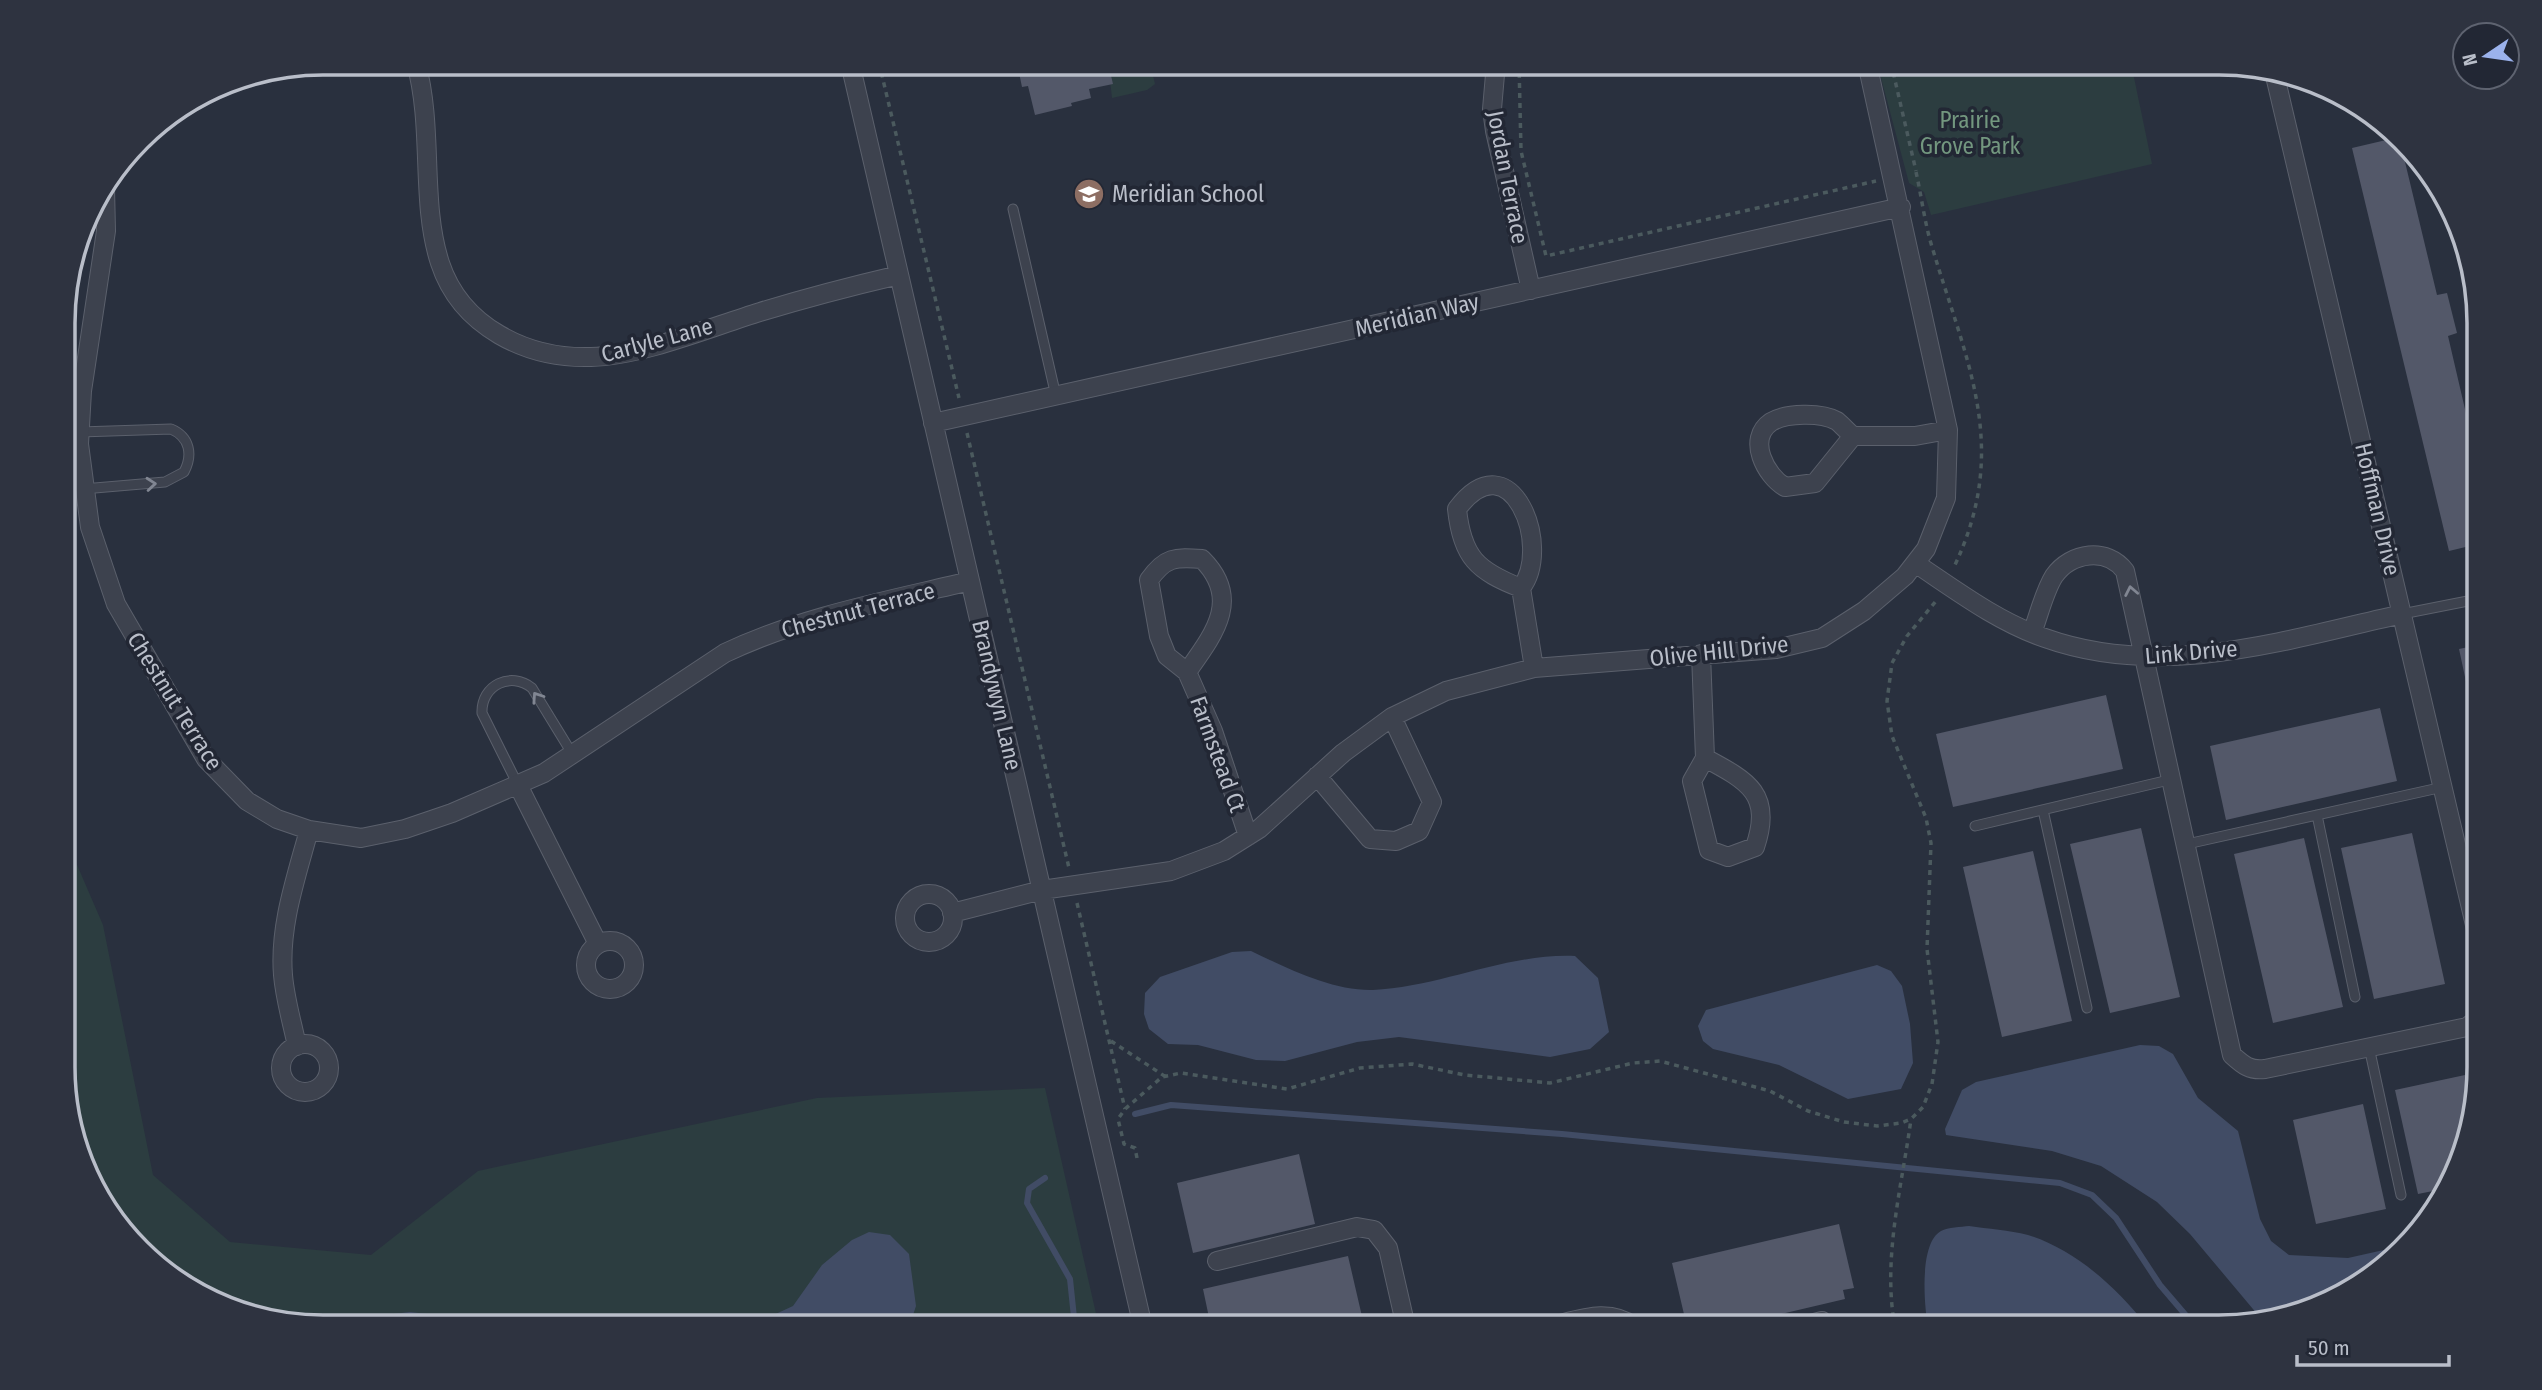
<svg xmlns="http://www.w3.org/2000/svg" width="2542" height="1390" font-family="'Fira Sans Condensed',sans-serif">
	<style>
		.green { fill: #2c3d40 }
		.water { fill: #414c65 }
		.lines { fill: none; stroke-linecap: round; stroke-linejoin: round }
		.stream { stroke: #414c65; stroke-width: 6 }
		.building { fill: #535869 }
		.lane-casing { stroke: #5b606c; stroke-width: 11 }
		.street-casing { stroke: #5b606c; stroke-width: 20 }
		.path { stroke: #4b5a5e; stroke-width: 3.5; stroke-dasharray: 5 5; stroke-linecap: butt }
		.lane { stroke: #3d424e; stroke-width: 9 }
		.street { stroke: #3d424e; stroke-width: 18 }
		.oneway { stroke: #818692 }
		.labels { text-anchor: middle; stroke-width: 7; stroke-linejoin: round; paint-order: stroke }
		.park-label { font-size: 23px; fill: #73977f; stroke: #222734 }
		.street-label { font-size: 23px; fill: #b9bec9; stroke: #222734 }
		.poi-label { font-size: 23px; fill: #b9bec9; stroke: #222734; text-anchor: start }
		.rim { fill: none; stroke: #b9bec9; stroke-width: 3.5 }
	</style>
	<rect width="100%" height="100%" fill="#29303e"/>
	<path class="green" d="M 1108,63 L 1150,63 L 1155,84 L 1147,90 L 1112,98 Z
		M 1877,63 L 2131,63 L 2152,164 L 1931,215 L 1924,192 L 1909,183 Z
		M 65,837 L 103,925 L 153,1175 L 230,1242 L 371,1255 L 478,1171 L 817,1098 L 1045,1088 L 1099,1327 L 323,1327 L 208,1300 L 152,1263 L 107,1212 L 65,1101 Z"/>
	<path class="water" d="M 1251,951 C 1287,968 1332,991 1373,990 C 1441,987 1507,953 1575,956 L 1598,978 L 1609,1032 L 1590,1049 L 1550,1057 L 1399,1037 L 1357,1042 L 1285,1061 L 1256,1060 L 1198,1045 L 1168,1044 L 1149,1029 L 1144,1014 L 1145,993 L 1160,977 L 1232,952 Z
		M 1877,965 L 1891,971 L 1902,986 L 1910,1024 L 1913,1063 L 1901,1089 L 1848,1099 L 1779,1065 L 1713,1049 L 1703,1041 L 1698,1026 L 1706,1010 Z
		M 2140,1045 L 2159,1046 L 2173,1054 L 2198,1098 L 2238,1131 L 2260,1219 L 2271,1241 L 2289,1255 L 2348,1258 L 2406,1245 C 2359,1287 2326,1309 2263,1321 L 2190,1234 L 2157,1202 L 2101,1166 L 2052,1151 L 1946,1135 L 1945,1129 L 1962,1090 L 1976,1082 Z
		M 1969,1226 C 1988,1229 2009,1230 2028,1235 C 2076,1250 2117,1288 2147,1326 L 1928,1327 C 1924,1305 1919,1243 1941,1231 C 1948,1227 1961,1227 1969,1226 Z
		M 869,1232 L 890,1235 L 909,1254 L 916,1306 L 909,1327 L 734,1327 L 752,1325 L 793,1306 L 822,1265 L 852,1240 Z
		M 410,1312 L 498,1322 L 510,1327 L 312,1324 Z"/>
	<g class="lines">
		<path class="stream" d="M 1135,1114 L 1171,1105 L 1562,1134 L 2060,1183 L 2092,1195 L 2116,1218 L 2160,1285 L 2195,1326
			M 1045,1178 L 1029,1189 L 1027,1203 L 1070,1279 L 1075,1327"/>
	</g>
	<path class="building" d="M 1017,63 L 1108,63 L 1113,84 L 1089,89 L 1091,98 L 1071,103 L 1072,106 L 1035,115 L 1028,86 L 1022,87 Z
		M 2399,137 L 2437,295 L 2447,293 L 2457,333 L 2448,336 L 2474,448 L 2477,447 L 2478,544 L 2449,551 L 2352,148 Z
		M 2478,645 L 2478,704 L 2471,705 L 2459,649 Z
		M 2106,695 L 2123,769 L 1953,807 L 1936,734 Z
		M 2380,708 L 2397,781 L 2226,820 L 2210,746 Z
		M 2141,828 L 2180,997 L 2110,1013 L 2070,844 Z
		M 2412,833 L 2445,984 L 2374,999 L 2341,848 Z
		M 2304,838 L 2343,1007 L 2273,1023 L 2234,854 Z
		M 2033,851 L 2072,1021 L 2002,1037 L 1963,867 Z
		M 2465,1075 L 2471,1102 L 2452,1182 L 2448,1188 L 2418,1194 L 2395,1090 Z
		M 2363,1104 L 2386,1209 L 2316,1224 L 2293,1120 Z
		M 1299,1154 L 1315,1224 L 1193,1253 L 1177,1183 Z
		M 1839,1224 L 1854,1288 L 1843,1290 L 1845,1299 L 1725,1327 L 1687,1327 L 1672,1263 Z
		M 1348,1256 L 1364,1325 L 1211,1327 L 1203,1289 Z"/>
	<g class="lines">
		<g class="lane-casing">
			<path id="lane" d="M 1013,209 L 1056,396
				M 64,390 L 82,391
				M 80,432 L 171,429 C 190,437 193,455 184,472 L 165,482 L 83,489
				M 2402,614 L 2478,599
				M 518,785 L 482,713 C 481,685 511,671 532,688 L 573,755
				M 2043,810 L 2087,1008
				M 2317,815 L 2355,997
				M 1975,826 L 2173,779
				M 2187,844 L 2443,787
				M 2369,1047 L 2401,1195"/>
		</g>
		<g class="street-casing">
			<path id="street" d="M 416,63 C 434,128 420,202 440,263 C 461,327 527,359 591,357 C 642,356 711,327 760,312 C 806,298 852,286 899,275
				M 850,63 L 1143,1327
				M 1496,63 L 1492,109 L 1495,131 L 1531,290
				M 2275,76 L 2479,942
				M 105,188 L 106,231 L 82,391 L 79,444 L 90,527 L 116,604 L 206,759 L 247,801 L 277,819 L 309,830 L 361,838 L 405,829 L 452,813 L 544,773 L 725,653 C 803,616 887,601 970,581
				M 933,423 L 1901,207
				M 1853,436 L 1815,483 L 1785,487 C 1766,476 1746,439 1771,422 C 1786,413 1821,412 1837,421 C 1842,425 1848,432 1853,436 L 1915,436 L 1948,430
				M 1915,563 C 1957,591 1998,622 2045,638 C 2163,680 2286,640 2402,614
				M 1521,588 C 1477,571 1462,557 1457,509 C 1511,437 1553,548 1521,588 L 1534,668
				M 2032,633 C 2039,615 2044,592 2054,576 C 2071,552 2107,547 2125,571 L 2232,1055 C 2243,1065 2250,1071 2265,1069 L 2467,1027 L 2479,1018
				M 1701,654 L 1705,758 L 1692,781 L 1709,850 L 1728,857 L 1755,847 C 1773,794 1748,781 1705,758
				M 1187,672 C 1214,634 1242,599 1202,559 C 1175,557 1165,557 1149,580 L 1159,636 L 1167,656 L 1187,672 L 1213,731 L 1248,836
				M 1317,776 L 1370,839 L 1396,841 L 1419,831 L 1432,802 L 1392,717
				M 518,785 L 598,944
				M905 918a24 24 0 1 1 48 0a24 24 0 1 1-48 0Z
				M 952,913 L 1042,890 L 1171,871 L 1224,851 L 1259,829 L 1343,753 L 1392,717 L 1446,691 L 1534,668 L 1776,649 L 1822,638 L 1864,611 L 1905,576 L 1926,549 L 1946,498 L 1948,430 L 1867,63
				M586 965a24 24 0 1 1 48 0a24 24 0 1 1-48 0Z
				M281 1068a24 24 0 1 1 48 0a24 24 0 1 1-48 0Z
				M 297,1046 C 292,1022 285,999 283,975 C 279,926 296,878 309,830
				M 1217,1261 L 1357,1227 L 1374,1230 L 1388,1248 L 1406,1327
				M 1548,1327 C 1579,1320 1608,1307 1635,1327
				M 1799,1327 L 1822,1321"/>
		</g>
		<path class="path" d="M 879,63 L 959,398
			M 1519,63 L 1521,151 L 1546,256 L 1876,181
			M 1891,63 L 1916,171
			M 1916,172 C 1921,194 1924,218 1930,240 C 1965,360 2013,446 1953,569
			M 967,433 L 1069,868
			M 1077,903 L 1125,1109
			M 1111,1041 L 1166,1077
			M 1137,1158 L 1135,1148 L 1124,1144 L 1118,1119 L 1125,1109 L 1162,1077 L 1181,1073 L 1287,1089 L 1360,1068 L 1412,1064 L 1465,1075 L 1550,1083 L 1633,1063 L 1660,1061 L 1770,1091 L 1808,1111 L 1844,1122 L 1877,1126 L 1901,1123 L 1911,1119 L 1923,1107 L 1932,1084 L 1938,1042 L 1927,949 L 1931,843 L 1926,818 L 1892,736 L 1887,701 L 1892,663 L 1907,636 L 1936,601
			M 1895,1327 C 1882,1259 1902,1186 1911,1119"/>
		<use href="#lane" class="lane"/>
		<use href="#street" class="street"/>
	</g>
	<defs><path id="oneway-chevron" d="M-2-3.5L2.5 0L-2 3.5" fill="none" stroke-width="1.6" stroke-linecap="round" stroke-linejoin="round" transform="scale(1.75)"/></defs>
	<g class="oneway">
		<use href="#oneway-chevron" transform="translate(151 484) rotate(-5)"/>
		<use href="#oneway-chevron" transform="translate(2131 591) rotate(-101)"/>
		<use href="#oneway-chevron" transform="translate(537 697) rotate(-124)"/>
	</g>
	<defs>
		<g id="school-disc" transform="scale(1.575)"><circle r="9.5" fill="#8d6e63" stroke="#222734"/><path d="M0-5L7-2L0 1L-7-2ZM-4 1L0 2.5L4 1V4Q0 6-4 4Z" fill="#fff"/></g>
	</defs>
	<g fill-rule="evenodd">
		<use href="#school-disc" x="1089" y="194"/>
	</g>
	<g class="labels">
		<g class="park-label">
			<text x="1970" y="128">Prairie<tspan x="1970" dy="26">Grove Park</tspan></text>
		</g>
		<g class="street-label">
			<text transform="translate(1508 177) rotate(79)" y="8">Jordan Terrace</text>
			<text transform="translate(1417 315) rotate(-13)" y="8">Meridian Way</text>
			<text transform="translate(657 340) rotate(-15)" y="8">Carlyle Lane</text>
			<text transform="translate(2378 509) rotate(77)" y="8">Hoffman Drive</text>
			<text transform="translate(858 610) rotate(-15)" y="8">Chestnut Terrace</text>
			<text transform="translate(1719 651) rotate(-6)" y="8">Olive Hill Drive</text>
			<text transform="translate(2191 652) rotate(-5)" y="8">Link Drive</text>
			<text transform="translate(997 695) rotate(77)" y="8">Brandywyn Lane</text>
			<text transform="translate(175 701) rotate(58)" y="8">Chestnut Terrace</text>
			<text transform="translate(1218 754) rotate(70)" y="8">Farmstead Ct</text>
		</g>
		<g class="poi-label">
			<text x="1112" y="202">Meridian School</text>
		</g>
	</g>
	<path d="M0 0H2542V1390H0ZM323 75H2219A248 248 0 0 1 2467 323V1067A248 248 0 0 1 2219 1315H323A248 248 0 0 1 75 1067V323A248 248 0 0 1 323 75Z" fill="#2e3340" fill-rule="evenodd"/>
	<path class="rim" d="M323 75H2219A248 248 0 0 1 2467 323V1067A248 248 0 0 1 2219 1315H323A248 248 0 0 1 75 1067V323A248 248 0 0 1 323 75Z"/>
	<g transform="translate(2486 56) rotate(257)"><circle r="33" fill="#222734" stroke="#5e6370" stroke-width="2"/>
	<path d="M0-5L12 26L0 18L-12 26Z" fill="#9bb2ec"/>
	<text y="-10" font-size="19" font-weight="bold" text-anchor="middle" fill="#b9bec9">N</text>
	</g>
	<path d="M2297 1355v10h152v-10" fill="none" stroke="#b9bec9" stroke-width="3.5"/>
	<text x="2308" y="1355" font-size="21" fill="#b9bec9" stroke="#222734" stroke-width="5" paint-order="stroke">50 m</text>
</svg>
